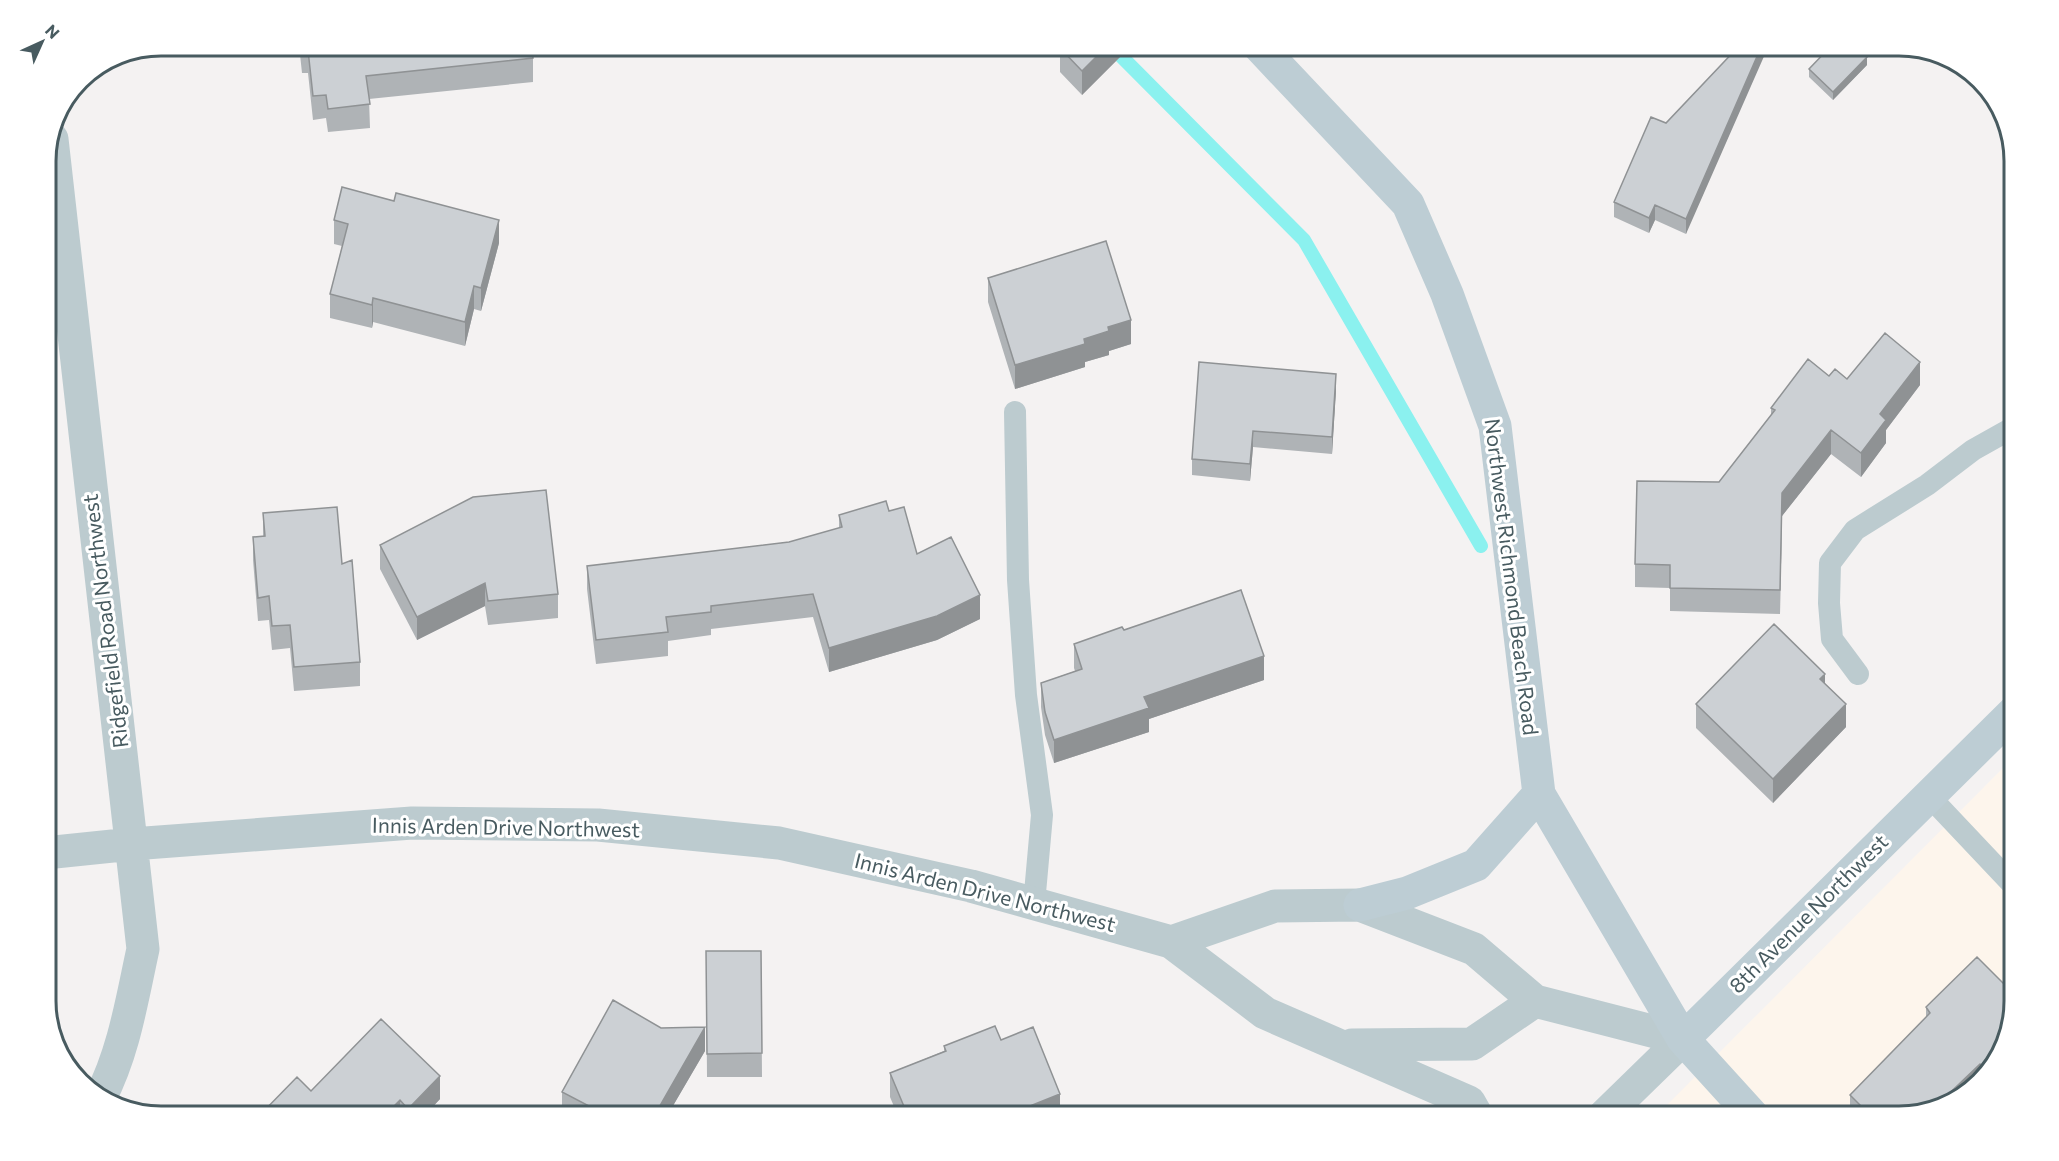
<svg xmlns="http://www.w3.org/2000/svg" width="2059" height="1161" font-family="Commissioner,sans-serif">
	<style>
		.commercial { fill: #fdf5ec }
		.lines { fill: none; stroke-linecap: round; stroke-linejoin: round }
		.stream { stroke: #8bf1ef; stroke-width: 14 }
		.service { stroke: #bccbcf; stroke-width: 22 }
		.tertiary { stroke: #bccbcf; stroke-width: 33 }
		.secondary { stroke: #bdcdd4; stroke-width: 33 }
		.wall { fill: #afb3b6 }
		.shaded-wall { fill: #8f9294 }
		.building { fill: #ccd0d4; stroke: #8f9294; stroke-width: 1.5 }
		.labels { text-anchor: middle; stroke-width: 6; stroke-linejoin: round; paint-order: stroke }
		.street-label { font-size: 21px; fill: #485b60; stroke: #fff }
		.rim { fill: none; stroke: #485b60; stroke-width: 3 }
	</style>
	<rect width="100%" height="100%" fill="#f4f2f2"/>
	<path class="commercial" d="M 2014,757 L 2014,1001 L 1899,1116 L 1656,1116 Z"/>
	<g class="lines">
		<path class="stream" d="M 1110,45 L 1304,240 L 1481,546"/>
		<path class="service" d="M 1015,412 L 1018,580 L 1026,695 L 1042,815 L 1034,904
			M 1858,674 L 1832,639 L 1829,603 L 1830,563 L 1855,530 L 1927,485 L 1973,450 L 2014,427
			M 1929,796 L 2014,886"/>
		<path class="tertiary" d="M 52,139 L 143,949 C 132,999 124,1052 100,1098
			M 45,853 L 132,844 L 412,823 L 598,825 L 779,843 L 971,886 L 1171,942 L 1265,1013 L 1469,1102 L 1477,1116
			M 1171,942 L 1275,906 L 1360,905 L 1474,949 L 1535,1001 L 1683,1039
			M 1352,1045 L 1472,1044 L 1535,1001
			M 1604,1116 L 1683,1039"/>
		<path class="secondary" d="M 1258,45 L 1408,204 L 1447,294 L 1495,426 L 1539,794 L 1683,1039 L 1753,1116
			M 1360,905 L 1407,893 L 1476,865 L 1539,794
			M 1683,1039 L 2014,712"/>
	</g>
	<path class="wall" d="M 299,45 L 532,45 L 533,58 L 533,82 L 369,99 L 370,128 L 328,132 L 326,118 L 313,120 L 308,73 L 302,73 Z
		M 1037,45 L 1132,45 L 1082,95 L 1060,72 L 1060,57 L 1037,51 Z
		M 1740,45 L 1686,234 L 1655,220 L 1649,233 L 1614,217 L 1614,202 L 1666,123 Z
		M 1867,65 L 1833,100 L 1809,77 L 1809,69 Z
		M 334,220 L 499,243 L 481,311 L 474,309 L 465,346 L 373,322 L 372,328 L 330,318 L 330,294 L 342,246 L 334,244 Z
		M 988,278 L 1131,344 L 1109,351 L 1109,355 L 1085,362 L 1085,367 L 1015,389 L 988,302 Z
		M 1829,376 L 1847,379 L 1920,385 L 1886,430 L 1886,443 L 1861,477 L 1831,454 L 1782,516 L 1780,614 L 1670,611 L 1670,588 L 1635,587 L 1635,564 L 1719,482 L 1771,415 L 1771,408 Z
		M 1336,390 L 1332,454 L 1253,447 L 1250,481 L 1192,475 L 1192,459 Z
		M 889,511 L 917,554 L 980,619 L 937,640 L 829,672 L 813,617 L 711,629 L 711,635 L 668,641 L 668,656 L 596,664 L 587,589 L 587,566 L 789,542 L 839,528 L 839,515 Z
		M 263,513 L 342,564 L 360,662 L 360,686 L 294,691 L 290,648 L 272,650 L 269,620 L 258,621 L 253,560 L 253,537 L 263,536 Z
		M 380,545 L 558,594 L 558,618 L 488,625 L 485,606 L 417,640 L 380,569 Z
		M 1124,630 L 1264,680 L 1149,719 L 1149,732 L 1054,763 L 1045,735 L 1041,707 L 1041,683 L 1075,671 L 1074,668 L 1074,644 Z
		M 1825,684 L 1846,727 L 1773,803 L 1696,728 L 1696,704 Z
		M 706,951 L 761,951 L 762,1077 L 707,1077 Z
		M 1926,1007 L 1999,1058 L 1957,1100 L 1899,1116 L 1850,1116 L 1850,1095 L 1926,1017 Z
		M 661,1028 L 705,1051 L 667,1116 L 564,1116 L 562,1115 L 562,1092 Z
		M 1001,1040 L 1060,1116 L 898,1116 L 890,1097 L 890,1073 L 944,1051 L 944,1046 Z
		M 311,1091 L 440,1099 L 424,1116 L 259,1116 Z"/>
	<path class="shaded-wall" d="M 1108,45 L 1132,45 L 1082,95 L 1082,71 Z
		M 1762,45 L 1769,45 L 1686,234 L 1686,219 Z
		M 1867,57 L 1867,65 L 1833,100 L 1833,92 Z
		M 1655,205 L 1655,220 L 1649,233 L 1649,218 Z
		M 499,220 L 499,243 L 481,311 L 481,288 Z
		M 474,286 L 474,309 L 465,346 L 465,322 Z
		M 373,298 L 373,322 L 372,328 L 372,305 Z
		M 1131,320 L 1131,344 L 1109,351 L 1109,355 L 1085,362 L 1085,367 L 1015,389 L 1015,365 L 1084,339 L 1108,327 Z
		M 1920,362 L 1920,385 L 1886,430 L 1886,443 L 1861,477 L 1861,453 L 1880,414 Z
		M 1336,374 L 1336,390 L 1332,454 L 1332,437 Z
		M 1831,430 L 1831,454 L 1782,516 L 1780,614 L 1782,493 Z
		M 1253,431 L 1253,447 L 1250,481 L 1250,464 Z
		M 485,583 L 485,606 L 417,640 L 417,617 Z
		M 980,595 L 980,619 L 937,640 L 829,672 L 829,648 Z
		M 1264,656 L 1264,680 L 1149,719 L 1149,732 L 1054,763 L 1054,740 L 1144,697 Z
		M 1825,674 L 1825,698 L 1820,679 Z
		M 1846,704 L 1846,727 L 1773,803 L 1773,779 Z
		M 705,1027 L 705,1051 L 667,1116 L 654,1116 Z
		M 1980,1064 L 1980,1076 L 1957,1100 L 1936,1106 Z
		M 440,1076 L 440,1099 L 424,1116 L 408,1116 L 408,1109 Z
		M 1060,1094 L 1060,1116 L 1020,1116 L 1020,1110 Z
		M 400,1100 L 400,1116 L 384,1116 Z
		M 1017,1106 L 1017,1116 L 993,1116 Z"/>
	<path class="building" d="M 302,45 L 532,45 L 533,58 L 366,76 L 370,104 L 328,109 L 326,95 L 313,96 L 308,50 L 302,50 Z
		M 1061,45 L 1108,45 L 1082,71 L 1060,48 Z
		M 1740,45 L 1762,45 L 1686,219 L 1655,205 L 1649,218 L 1614,202 L 1651,117 L 1666,123 Z
		M 1832,45 L 1855,45 L 1867,57 L 1833,92 L 1809,69 Z
		M 342,187 L 394,201 L 396,193 L 499,220 L 481,288 L 474,286 L 465,322 L 373,298 L 372,305 L 330,294 L 348,224 L 334,220 Z
		M 1106,241 L 1131,320 L 1108,327 L 1109,331 L 1084,339 L 1085,344 L 1015,365 L 988,278 Z
		M 1885,333 L 1920,362 L 1880,414 L 1886,420 L 1861,453 L 1831,430 L 1782,493 L 1780,590 L 1670,588 L 1670,565 L 1635,564 L 1637,481 L 1719,482 L 1775,410 L 1771,408 L 1808,359 L 1829,376 L 1835,369 L 1847,379 Z
		M 1199,362 L 1336,374 L 1332,437 L 1253,431 L 1250,464 L 1192,459 Z
		M 546,490 L 558,594 L 488,601 L 485,583 L 417,617 L 380,545 L 473,497 Z
		M 886,501 L 889,511 L 904,507 L 917,554 L 951,537 L 980,595 L 937,616 L 829,648 L 813,594 L 711,606 L 711,612 L 666,617 L 668,632 L 596,640 L 587,566 L 789,542 L 842,527 L 839,515 Z
		M 337,507 L 342,564 L 352,560 L 360,662 L 294,667 L 290,625 L 272,626 L 269,596 L 258,598 L 253,537 L 265,536 L 263,513 Z
		M 1241,590 L 1264,656 L 1144,697 L 1149,708 L 1054,740 L 1045,712 L 1041,683 L 1082,669 L 1074,644 L 1122,627 L 1124,630 Z
		M 1774,624 L 1825,674 L 1820,679 L 1846,704 L 1773,779 L 1696,704 Z
		M 706,951 L 761,951 L 762,1053 L 707,1054 Z
		M 1977,957 L 2014,994 L 2014,1001 L 1999,1058 L 1986,1070 L 1980,1064 L 1936,1106 L 1899,1116 L 1871,1116 L 1850,1095 L 1930,1013 L 1926,1007 Z
		M 613,1000 L 661,1028 L 705,1027 L 654,1116 L 608,1116 L 562,1092 Z
		M 381,1019 L 440,1076 L 408,1109 L 400,1100 L 384,1116 L 259,1116 L 297,1077 L 311,1091 Z
		M 995,1026 L 1001,1040 L 1033,1027 L 1060,1094 L 1020,1110 L 1017,1106 L 993,1116 L 908,1116 L 890,1073 L 946,1051 L 944,1046 Z"/>
	<g class="labels">
		<g class="street-label">
			<text transform="translate(1511 577) rotate(83)" y="7">Northwest Richmond Beach Road</text>
			<text transform="translate(106 621) rotate(-97)" y="7">Ridgefield Road Northwest</text>
			<text transform="translate(506 828) rotate(1)" y="7">Innis Arden Drive Northwest</text>
			<text transform="translate(985 893) rotate(14)" y="7">Innis Arden Drive Northwest</text>
			<text transform="translate(1809 914) rotate(-45)" y="7">8th Avenue Northwest</text>
		</g>
	</g>
	<path d="M0 0H2059V1161H0ZM161 56H1899A105 105 0 0 1 2004 161V1001A105 105 0 0 1 1899 1106H161A105 105 0 0 1 56 1001V161A105 105 0 0 1 161 56Z" fill="#fff" fill-rule="evenodd"/>
	<path class="rim" d="M161 56H1899A105 105 0 0 1 2004 161V1001A105 105 0 0 1 1899 1106H161A105 105 0 0 1 56 1001V161A105 105 0 0 1 161 56Z"/>
	<g transform="translate(42 42) rotate(45)" stroke="#ffffff" stroke-width="4.5" paint-order="stroke">
	<path d="M0-4.5L10 22L0 15L-10 22Z" fill="#485b60"/>
	<text y="-9" font-size="16" font-weight="bold" text-anchor="middle" fill="#485b60">N</text>
	</g>
</svg>
